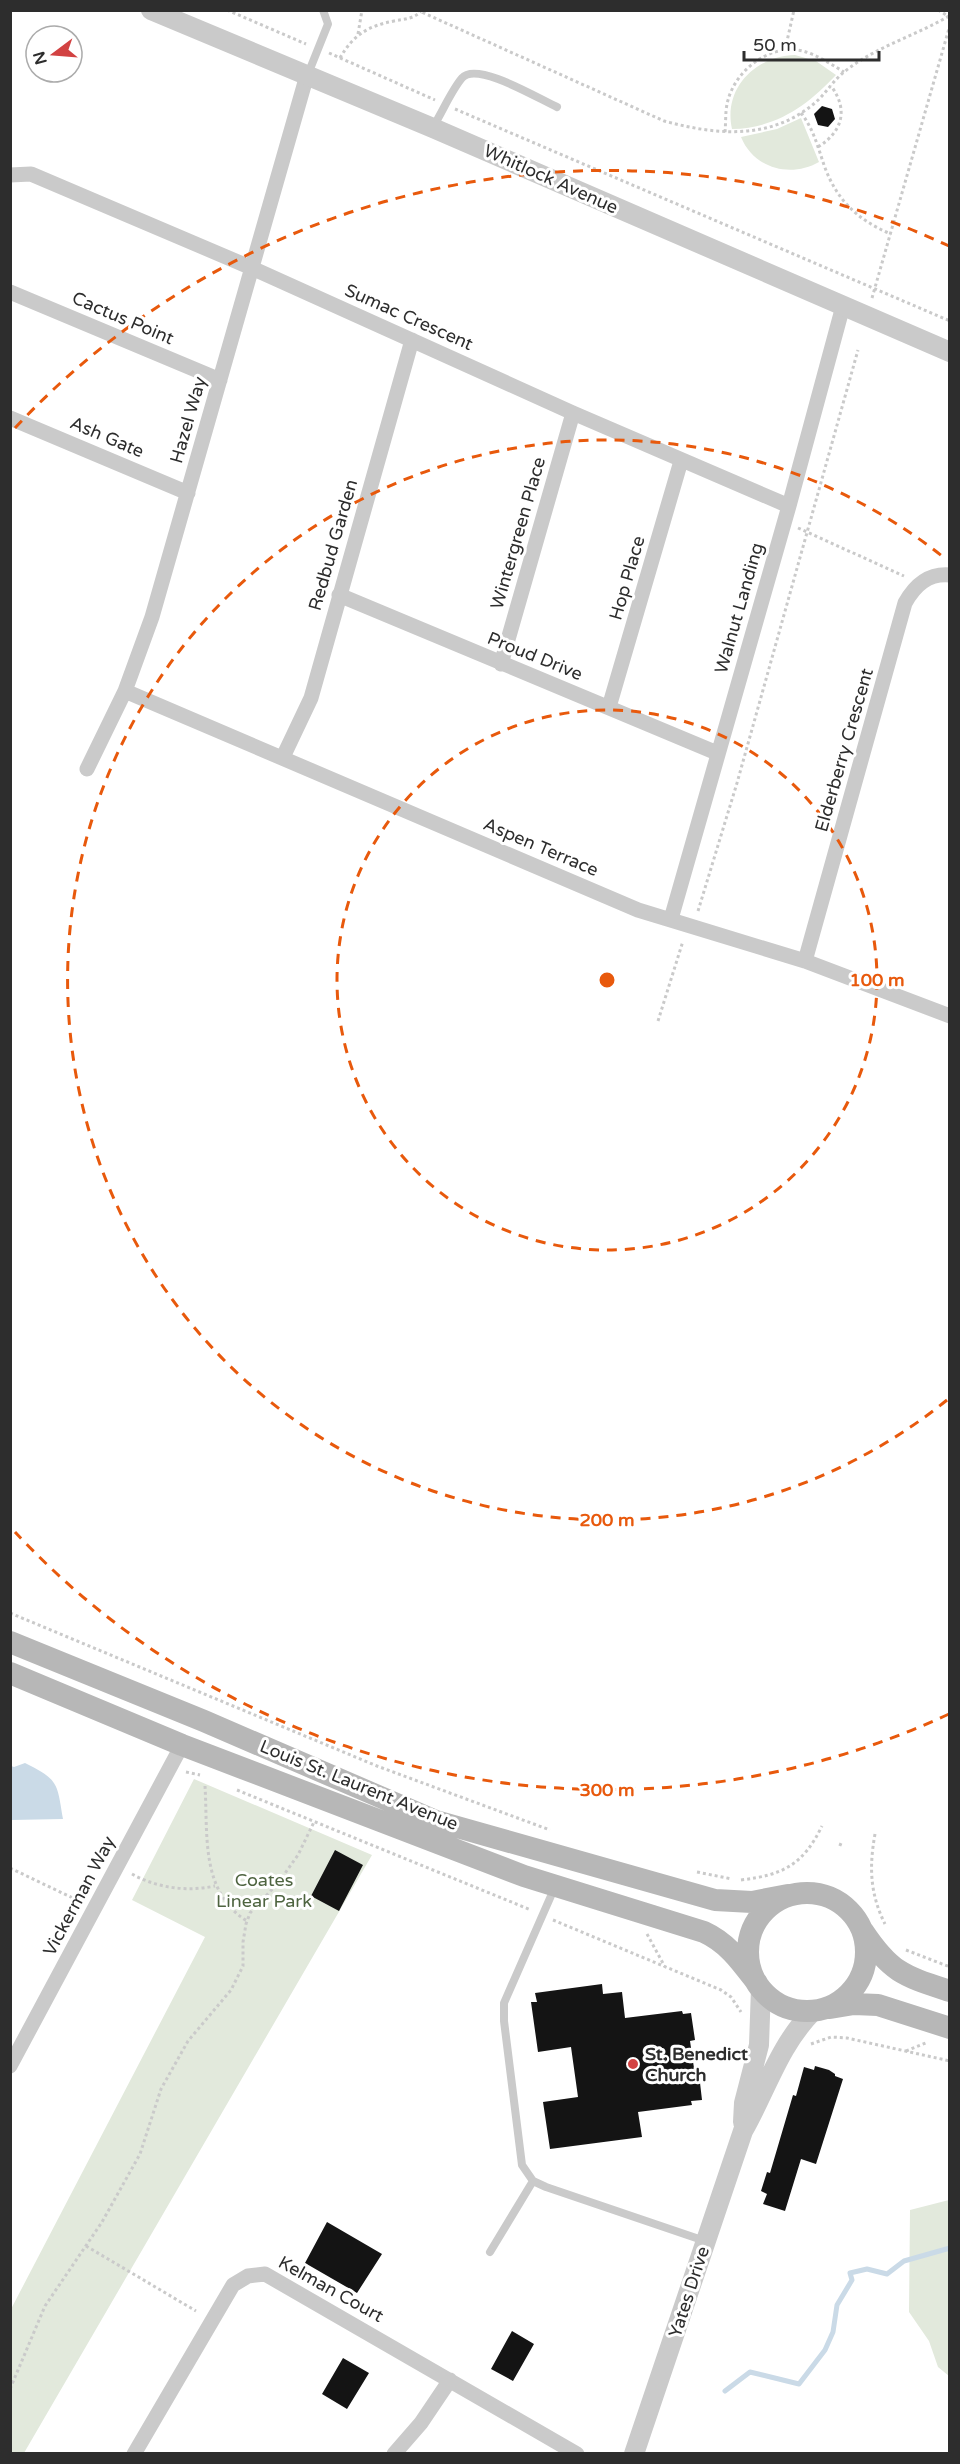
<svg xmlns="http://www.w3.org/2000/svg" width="960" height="2464" font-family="'Varela Round',sans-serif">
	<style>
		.green { fill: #e2e9dc }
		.water { fill: #cadae7 }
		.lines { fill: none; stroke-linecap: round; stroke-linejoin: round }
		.stream { stroke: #cadae7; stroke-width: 5 }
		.building { fill: #141414 }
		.path { stroke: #cacaca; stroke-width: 3; stroke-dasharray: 3 3; stroke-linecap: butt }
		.service { stroke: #cacaca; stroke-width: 8 }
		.minor { stroke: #cacaca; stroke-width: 15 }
		.tertiary { stroke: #cacaca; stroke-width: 20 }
		.secondary { stroke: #b7b7b7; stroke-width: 22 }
		.ring { fill: none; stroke: #e8590c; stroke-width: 3; stroke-dasharray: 10 8 }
		.poi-dot { fill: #d24242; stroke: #fff; stroke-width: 2 }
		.labels { text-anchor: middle; stroke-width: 6; stroke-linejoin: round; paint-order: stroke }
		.street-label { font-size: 18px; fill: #2d2d2d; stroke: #fff }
		.park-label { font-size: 18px; fill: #4e6440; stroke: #fff }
		.poi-label { font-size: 18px; font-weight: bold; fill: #2d2d2d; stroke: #fff; text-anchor: start }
		.centre { fill: #e8590c; stroke: #fff; stroke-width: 3 }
		.ring-label { font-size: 18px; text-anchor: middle; font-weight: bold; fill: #e8590c; stroke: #fff; stroke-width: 6; stroke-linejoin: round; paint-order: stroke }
	</style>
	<rect width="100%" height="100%" fill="#fff"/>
	<path class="green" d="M 795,55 L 816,61 L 836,75 C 807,106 776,128 732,129 C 723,89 755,56 795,55 Z
		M 801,118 L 819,162 C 791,178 754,169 741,137 L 777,129 Z
		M 194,1779 L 372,1855 L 24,2453 L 11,2453 L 10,2311 L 205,1937 L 132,1900 Z
		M 949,2200 L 950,2200 L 949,2376 L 938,2367 L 929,2341 L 909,2312 L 910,2210 Z"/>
	<path class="water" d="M 25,1763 C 59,1780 57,1783 63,1819 L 11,1820 L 11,1766 L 14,1767 Z"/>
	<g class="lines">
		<path class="stream" d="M 725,2391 L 750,2372 L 799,2384 L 825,2350 L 833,2332 L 837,2305 L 852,2280 L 850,2273 L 867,2269 L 887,2274 L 904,2261 L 950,2248"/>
	</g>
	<path class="building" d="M 822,106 L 832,109 L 835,119 L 828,127 L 818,125 L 814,114 Z
		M 335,1850 L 363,1865 L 339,1911 L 311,1896 Z
		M 602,1984 L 603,1994 L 622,1992 L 625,2018 L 682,2011 L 683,2014 L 691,2013 L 695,2040 L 690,2041 L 695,2075 L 699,2074 L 702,2100 L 691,2101 L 692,2105 L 638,2112 L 642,2137 L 550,2149 L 543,2102 L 578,2097 L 571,2047 L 538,2052 L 531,2002 L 537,2002 L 535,1993 Z
		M 815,2066 L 829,2070 L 835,2074 L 835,2076 L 843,2079 L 816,2164 L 801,2159 L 785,2211 L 763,2204 L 767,2194 L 761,2191 L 767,2172 L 770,2173 L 793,2095 L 796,2096 L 804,2067 L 814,2070 Z
		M 327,2222 L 382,2254 L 357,2293 L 305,2263 Z
		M 512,2331 L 534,2344 L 513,2381 L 491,2369 Z
		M 343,2358 L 369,2373 L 347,2409 L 322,2394 Z"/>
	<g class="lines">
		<path class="path" d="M 227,10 L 306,44
			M 417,10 L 664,121 C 716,135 771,141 816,102 C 826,93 833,81 844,72 C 875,47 915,36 949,16
			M 938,10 L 948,16
			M 358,34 L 362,10
			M 785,50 L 794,10
			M 329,53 L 435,100
			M 340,58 C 353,35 368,26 394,21 C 405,19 412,19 421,12
			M 455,109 L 950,321
			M 801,113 C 813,128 818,147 824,165 C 836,199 857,220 891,234
			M 725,132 C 726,122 725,110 728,100 C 736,70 770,43 803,51 C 817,55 831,64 844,72
			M 818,147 C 842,132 849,110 831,86
			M 872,298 L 950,25
			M 798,528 L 904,576
			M 698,911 L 737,783 L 858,350
			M 658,1021 L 683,941
			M 10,1613 L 377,1766 L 550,1830
			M 186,1772 L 200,1775
			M 205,1786 C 208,1834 200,1892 247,1921
			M 237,1790 L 531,1910
			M 875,1834 C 869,1867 870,1894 885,1924
			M 839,1844 L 844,1846
			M 10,1868 L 79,1901
			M 697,1872 L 732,1879
			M 132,1874 C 157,1888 187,1892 215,1886
			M 741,1880 C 783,1875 803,1865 822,1826
			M 553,1920 L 721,1990 L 731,1997 L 741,2012
			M 647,1934 L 665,1967
			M 906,1950 L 950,1967
			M 811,2044 L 831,2037 L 847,2038 L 950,2061
			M 906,2051 L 928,2042
			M 86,2246 L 196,2311
			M 10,2389 L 45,2306 L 102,2222 L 140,2154 L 161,2089 L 188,2041 L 231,1990 L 243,1966 L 243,1942 L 246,1924 L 250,1913 L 278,1883 L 298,1855 L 314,1822"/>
		<path class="service" d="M 308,74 L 328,24 L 323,10
			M 433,127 C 443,111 451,91 462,78 C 477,61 539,99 557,107
			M 554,1889 L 504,2003 L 504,2021 L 522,2165 L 533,2181 L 546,2187 L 705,2241
			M 490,2252 L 533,2181"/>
		<path class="minor" d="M 10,175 L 31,174 L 252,268 L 573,413 L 789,506
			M 10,292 L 220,380
			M 10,418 L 188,493
			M 339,595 L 717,753
			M 501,664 L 573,413
			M 125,691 L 638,910 L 805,961 L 950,1016
			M 609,707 L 681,461
			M 283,757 L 311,698 L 412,340
			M 87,769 L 125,691 L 152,617 L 307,75
			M 671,919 L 789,506 L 843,306
			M 805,961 L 905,603 C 915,585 928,573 950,575
			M 10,2066 L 182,1745
			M 134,2454 L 233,2285 L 248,2276 L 265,2274 L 577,2454
			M 394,2454 L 421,2423 L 450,2380"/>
		<path class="tertiary" d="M 151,10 L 433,128 L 950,352
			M 743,2122 L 744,2103 L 759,2045 L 761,1988
			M 634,2454 L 743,2131 C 767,2089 778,2047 813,2011"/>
		<path class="secondary" d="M 10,1642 L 204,1721 L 436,1821 L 715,1900 L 752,1902 L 788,1895
			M 10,1673 L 182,1745 L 524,1876 L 704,1932 C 728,1943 741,1962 757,1983
			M748 1952a59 59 0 1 1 118 0a59 59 0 1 1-118 0Z
			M 863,1931 C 891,1973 904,1976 950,1991
			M 830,2008 L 854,2004 L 878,2005 L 950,2028"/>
	</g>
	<g class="ring">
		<circle cx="607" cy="980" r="270"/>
		<path d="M947 1400A540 540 0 1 1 947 560"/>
		<path d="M949 1714A810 810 0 0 1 15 1532M15 428A810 810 0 0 1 949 246"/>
	</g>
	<circle class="poi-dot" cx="633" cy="2064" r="6"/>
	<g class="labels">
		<g class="street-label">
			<text transform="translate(551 179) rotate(24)" y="6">Whitlock Avenue</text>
			<text transform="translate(409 317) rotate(24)" y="6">Sumac Crescent</text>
			<text transform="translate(123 318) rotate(23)" y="6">Cactus Point</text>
			<text transform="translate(188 420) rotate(-74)" y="6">Hazel Way</text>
			<text transform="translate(107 437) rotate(23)" y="6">Ash Gate</text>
			<text transform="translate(518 533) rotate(-74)" y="6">Wintergreen Place</text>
			<text transform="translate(333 545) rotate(-74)" y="6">Redbud Garden</text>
			<text transform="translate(627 578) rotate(-74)" y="6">Hop Place</text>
			<text transform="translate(739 608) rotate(-74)" y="6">Walnut Landing</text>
			<text transform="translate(535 656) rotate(22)" y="6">Proud Drive</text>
			<text transform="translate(844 750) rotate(-74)" y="6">Elderberry Crescent</text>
			<text transform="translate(541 847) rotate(23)" y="6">Aspen Terrace</text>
			<text transform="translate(359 1785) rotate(22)" y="6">Louis St. Laurent Avenue</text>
			<text transform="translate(79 1896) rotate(-62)" y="6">Vickerman Way</text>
			<text transform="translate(331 2289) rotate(29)" y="6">Kelman Court</text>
			<text transform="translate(689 2292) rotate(-72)" y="6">Yates Drive</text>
		</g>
		<g class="park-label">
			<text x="264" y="1886">Coates<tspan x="264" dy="21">Linear Park</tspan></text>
		</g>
		<g class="poi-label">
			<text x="645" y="2060">St. Benedict<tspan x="645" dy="21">Church</tspan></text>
		</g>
	</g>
	<circle cx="607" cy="980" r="9" class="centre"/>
	<g class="ring-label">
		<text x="877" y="986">100 m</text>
		<text x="607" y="1526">200 m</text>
		<text x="607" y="1796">300 m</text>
	</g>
	<rect width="960" height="2464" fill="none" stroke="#2d2d2d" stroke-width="24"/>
	<g transform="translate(54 54) rotate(254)"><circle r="28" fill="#ffffff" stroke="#ababab" stroke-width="1.5"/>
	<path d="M0-4.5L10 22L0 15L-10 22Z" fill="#d24242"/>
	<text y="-9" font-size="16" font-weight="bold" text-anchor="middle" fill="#2d2d2d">N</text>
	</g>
	<path d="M744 51v9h135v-9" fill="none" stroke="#2d2d2d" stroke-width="3"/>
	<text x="753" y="51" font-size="18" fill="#2d2d2d" stroke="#ffffff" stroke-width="4.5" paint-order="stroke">50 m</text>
</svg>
